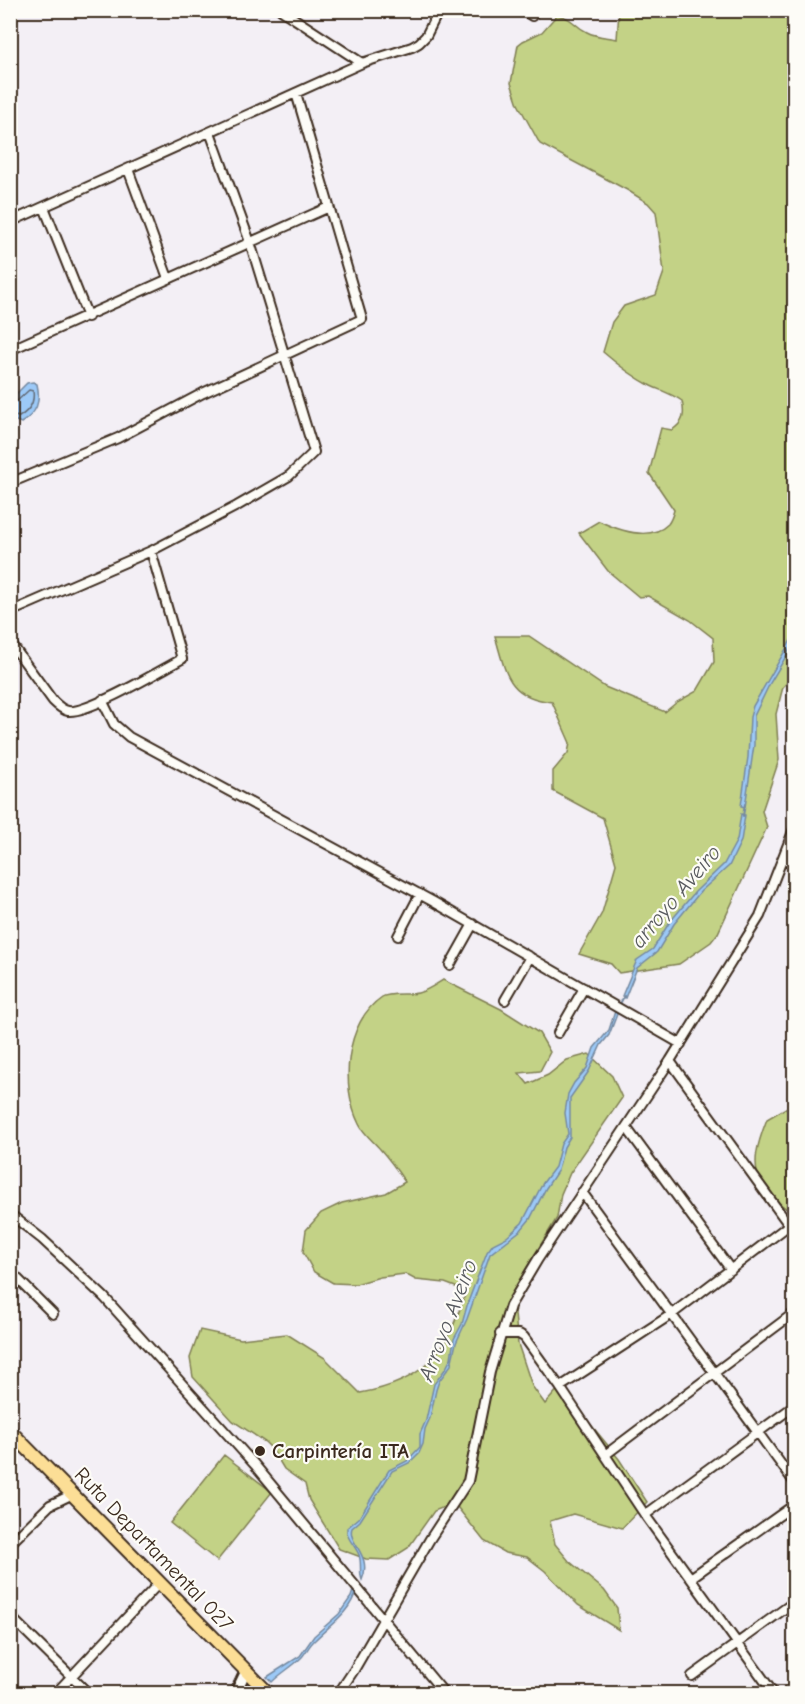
<svg xmlns="http://www.w3.org/2000/svg" width="805" height="1704" font-family="'Comic Neue',sans-serif">
	<style>
		.green { fill: #c3d286; stroke: #7f7e52; stroke-width: 1.5 }
		.water { fill: #9cc9f7; stroke: #7589a0; stroke-width: 1.5 }
		.lines { fill: none; stroke-linecap: round; stroke-linejoin: round }
		.shore { stroke: #626a75; stroke-width: 1.5 }
		.stream { stroke: #7589a0; stroke-width: 2 }
		.minor-casing { stroke: #3b2a1e; stroke-width: 12 }
		.tertiary-casing { stroke: #3b2a1e; stroke-width: 14 }
		.primary-casing { stroke: #3b2a1e; stroke-width: 16 }
		.minor { stroke: #fdfcf7; stroke-width: 8 }
		.tertiary { stroke: #fdfcf7; stroke-width: 9 }
		.primary { stroke: #fcde96; stroke-width: 12 }
		.poi-dot { fill: #3b2a1e; stroke: #fdfcf7; stroke-width: 2 }
		.labels { text-anchor: middle; stroke-width: 4.5; stroke-linejoin: round; paint-order: stroke }
		.poi-label { font-size: 21px; font-weight: bold; fill: #3b2a1e; stroke: #fdfcf7; text-anchor: start }
		.street-label { font-size: 21px; fill: #3b2a1e; stroke: #fdfcf7 }
		.water-label { font-size: 22px; font-style: italic; fill: #585a5f; stroke: #fdfcf7 }
	</style>
	<rect width="100%" height="100%" fill="#f3eff5"/>
	<filter id="ink" filterUnits="userSpaceOnUse"><feTurbulence type="fractalNoise" baseFrequency=".0167" numOctaves="2"/><feDisplacementMap in="SourceGraphic" scale="12" xChannelSelector="R" yChannelSelector="G"/><feConvolveMatrix kernelMatrix="1 2 1 2 8 2 1 2 1" color-interpolation-filters="sRGB"/></filter>
	<g filter="url(#ink)">
		<path class="green" d="M 619,11 L 794,11 L 794,663 L 791,679 L 783,687 L 776,714 L 779,760 L 762,811 L 767,827 L 718,933 L 711,942 L 679,964 L 619,973 L 611,964 L 579,954 L 602,913 L 616,864 L 603,818 L 553,791 L 553,771 L 568,753 L 570,743 L 552,702 C 507,697 506,673 495,636 L 529,636 L 605,687 L 665,712 L 677,702 L 697,691 L 714,662 L 713,638 L 690,620 L 648,596 L 639,597 L 608,571 L 579,533 L 599,521 C 618,530 650,542 668,524 C 671,520 673,514 674,510 L 649,473 L 661,428 L 672,430 C 684,422 685,415 682,401 C 672,394 662,391 651,386 C 634,377 618,365 603,352 L 612,322 L 624,306 L 656,295 L 664,272 L 656,212 L 648,203 L 627,190 L 540,144 L 518,104 L 511,83 L 518,45 L 523,41 L 542,32 L 557,15 C 574,18 574,26 587,32 C 596,37 607,37 617,39 Z
			M 443,980 L 501,1009 L 539,1033 L 550,1052 L 540,1071 L 519,1073 L 528,1084 L 548,1075 L 567,1060 L 589,1054 L 612,1076 L 622,1098 L 570,1173 L 561,1194 L 557,1218 L 524,1272 L 520,1294 L 514,1304 L 518,1344 L 532,1386 L 545,1404 L 560,1387 L 619,1459 L 647,1502 L 622,1528 L 573,1514 L 550,1521 L 555,1544 L 569,1561 L 604,1590 L 617,1608 L 619,1630 L 578,1605 L 545,1571 L 527,1557 L 505,1553 L 484,1541 L 454,1503 L 434,1511 L 408,1548 L 389,1560 L 366,1559 L 339,1549 L 309,1500 L 305,1484 L 284,1469 L 272,1449 L 265,1442 L 233,1421 L 193,1377 L 190,1358 L 200,1330 L 241,1339 L 287,1334 L 325,1358 L 360,1393 C 425,1382 447,1352 466,1291 L 445,1283 L 416,1280 L 405,1274 L 380,1277 L 356,1284 L 333,1283 L 314,1272 L 303,1252 L 306,1230 L 321,1213 L 342,1203 L 386,1193 L 405,1182 C 397,1170 389,1159 380,1149 C 373,1141 363,1133 359,1124 C 340,1086 345,1022 382,997 C 388,993 409,995 418,993 C 427,991 435,985 443,980 Z
			M 789,1106 L 794,1109 L 794,1215 C 785,1207 769,1197 763,1187 C 749,1165 759,1140 767,1119 Z
			M 224,1455 L 272,1492 L 217,1561 L 170,1523 Z"/>
		<path class="water" d="M 33,382 L 37,384 C 41,402 37,413 21,423 L 11,419 L 11,399 L 27,383 Z
			M 794,635 L 794,643 L 770,683 L 754,716 L 754,745 L 745,807 L 741,806 L 748,757 L 750,717 L 753,706 Z
			M 741,814 L 745,815 L 741,841 L 729,866 L 701,891 L 674,924 L 657,952 L 637,968 L 625,998 L 622,996 L 637,960 L 653,949 L 669,923 L 695,892 L 724,864 L 737,840 Z
			M 616,1008 L 619,1009 L 609,1035 L 601,1045 L 589,1071 L 570,1098 L 570,1137 L 564,1147 L 558,1170 L 546,1188 L 530,1219 L 521,1230 L 490,1254 L 467,1319 L 456,1343 L 451,1365 L 439,1381 L 436,1390 L 430,1418 L 425,1429 L 423,1444 L 419,1453 L 409,1463 L 392,1471 L 360,1521 L 352,1528 C 347,1543 373,1555 362,1580 C 359,1573 362,1564 359,1555 C 355,1545 346,1539 347,1528 L 359,1518 L 389,1470 L 407,1461 L 420,1447 L 420,1434 L 426,1420 L 434,1384 L 446,1368 L 451,1358 L 454,1339 L 462,1324 L 468,1302 L 487,1252 L 493,1244 L 507,1237 L 522,1223 L 543,1183 L 555,1167 L 561,1144 L 568,1134 L 565,1113 L 568,1094 L 574,1083 L 587,1068 L 594,1048 L 609,1030 Z
			M 354,1588 L 356,1590 C 351,1612 330,1625 315,1640 C 309,1645 306,1653 301,1658 C 292,1667 281,1673 272,1682 L 267,1677 L 300,1656 L 314,1636 L 339,1614 L 351,1597 Z"/>
		<g class="lines">
			<path class="shore" d="M 10,403 L 16,402 L 29,390 L 33,391 C 35,403 29,411 19,417 L 10,415"/>
			<path class="stream" d="M 743,816 L 745,804
				M 621,1002 L 624,996"/>
			<g class="minor-casing">
				<path id="minor" d="M 281,10 L 362,63
					M 523,10 L 532,16
					M 128,169 L 168,278
					M 44,207 L 88,317
					M 10,222 L 362,63 L 412,47 L 419,43 L 426,36 L 439,10
					M 10,350 L 329,207
					M 10,483 L 118,438 L 203,393 L 362,319 L 296,93
					M 10,612 L 151,551 L 237,506 L 289,476 L 314,452 L 250,242 L 210,132
					M 10,642 L 53,701 C 57,705 62,710 68,711 C 88,714 161,670 182,659 L 151,551
					M 102,700 L 114,724 L 129,737 L 432,901 L 681,1044
					M 784,856 L 794,868
					M 398,936 L 420,894
					M 450,965 L 473,924
					M 505,1000 L 530,957
					M 558,1033 L 584,988
					M 670,1061 L 794,1232
					M 626,1127 L 731,1270
					M 582,1192 L 794,1482
					M 10,1214 L 42,1239 L 104,1297 L 255,1465 L 445,1694
					M 10,1271 L 53,1314
					M 500,1334 L 519,1334 L 524,1337 L 560,1387 L 645,1515 L 774,1694
					M 560,1387 L 672,1314 L 789,1225
					M 605,1455 L 794,1313
					M 645,1515 L 794,1406
					M 10,1544 L 50,1505 L 73,1494
					M 692,1577 L 794,1505
					M 10,1616 L 89,1694
					M 692,1676 L 794,1602
					M 55,1694 L 160,1582
					M 338,1694 L 354,1670 L 430,1539 L 468,1481 L 490,1372 L 510,1306 L 538,1259 L 670,1061 L 760,916 L 794,829
					M 785,1694 L 794,1688"/>
			</g>
			<g class="tertiary-casing">
				<path id="tertiary" d="M 235,1694 L 246,1671"/>
			</g>
			<g class="primary-casing">
				<path id="primary" d="M 10,1431 L 269,1694"/>
			</g>
			<use href="#minor" class="minor"/>
			<use href="#tertiary" class="tertiary"/>
			<use href="#primary" class="primary"/>
		</g>
	</g>
	<circle class="poi-dot" cx="260" cy="1451" r="6"/>
	<g class="labels">
		<g class="poi-label">
			<text x="272" y="1458">Carpintería ITA</text>
		</g>
		<g class="street-label">
			<text transform="translate(154 1549) rotate(46)" y="7">Ruta Departamental 027</text>
		</g>
		<g class="water-label">
			<text transform="translate(675 896) rotate(-50)" y="8">arroyo Aveiro</text>
			<text transform="translate(447 1320) rotate(-69)" y="8">Arroyo Aveiro</text>
		</g>
	</g>
	<rect width="805" height="1704" fill="none" stroke="#fdfcf7" stroke-width="36"/>
	<rect x="18" y="18" width="769" height="1668" fill="none" stroke="#3b2a1e" stroke-width="2" filter="url(#ink)"/>
</svg>
